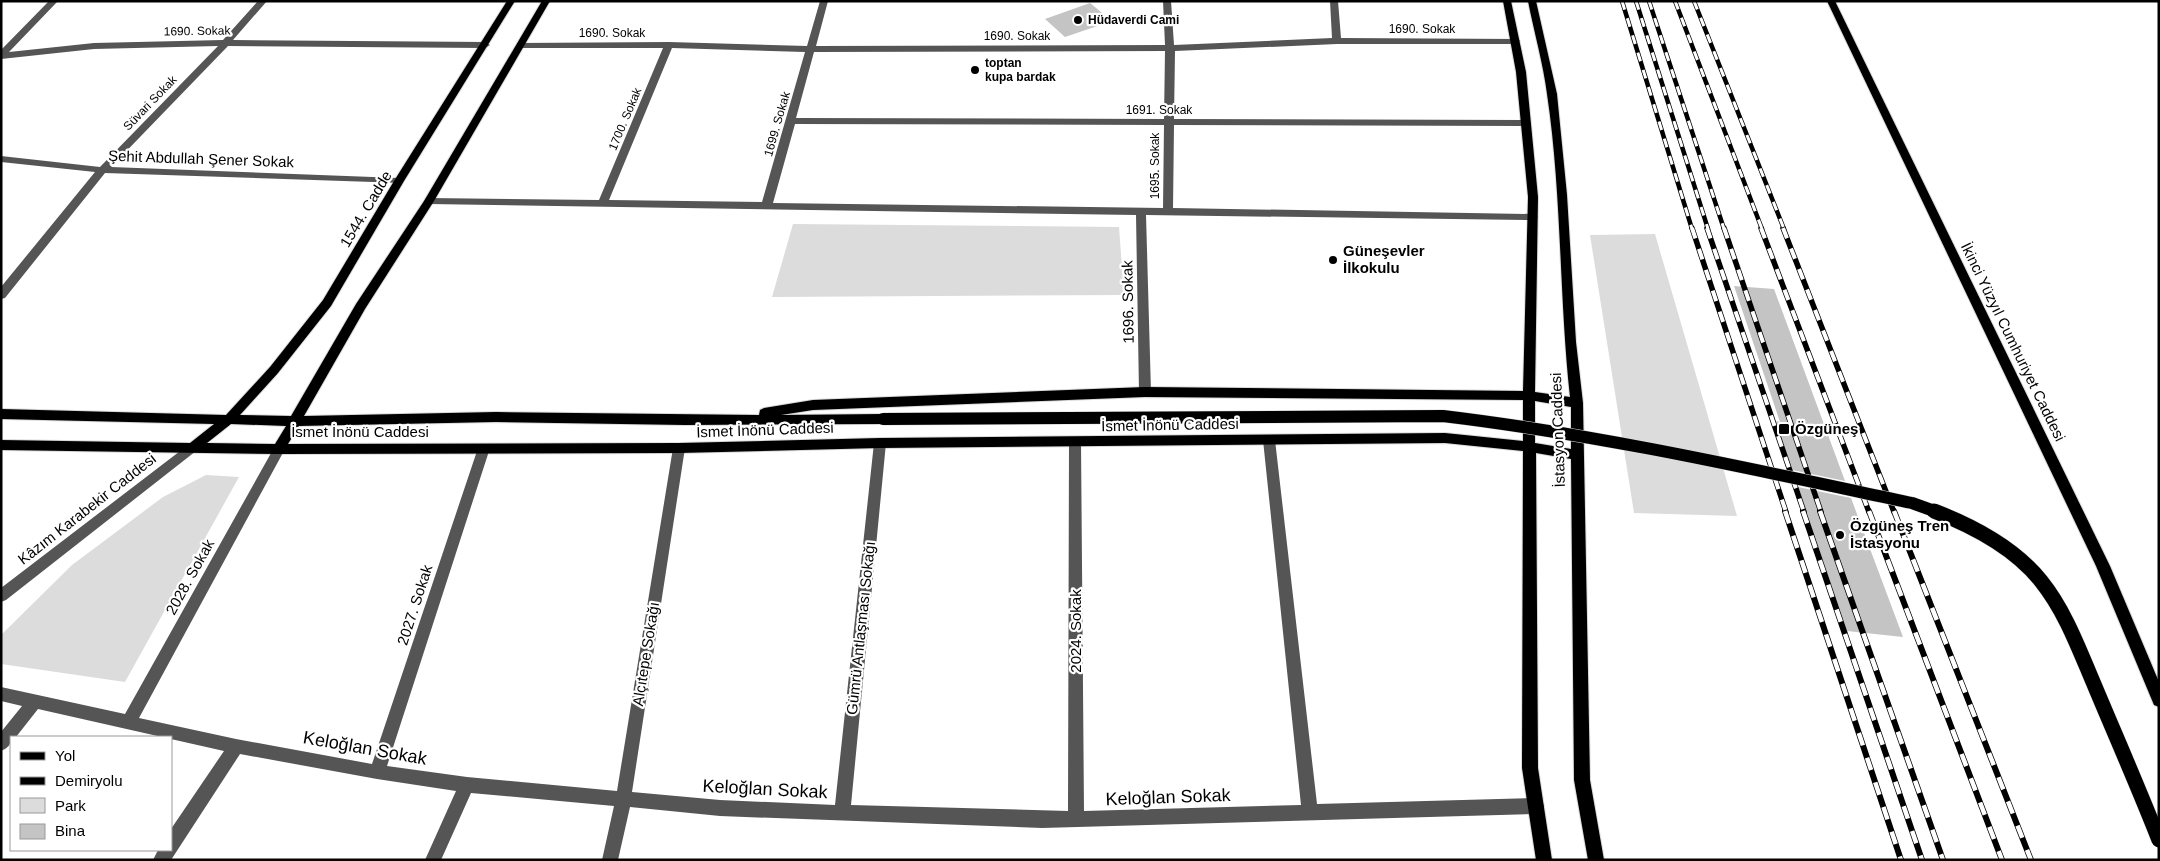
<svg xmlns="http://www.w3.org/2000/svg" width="2160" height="861" font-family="Arial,sans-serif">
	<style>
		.green { fill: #dcdcdc }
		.building { fill: #c4c4c4 }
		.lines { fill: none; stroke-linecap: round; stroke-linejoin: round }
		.major-casing { stroke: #dbdbdb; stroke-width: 2 }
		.minor { fill: #555; fill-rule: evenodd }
		.major { fill: #000; fill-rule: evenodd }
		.rail-far2-casing { stroke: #000; stroke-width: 4.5 }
		.rail-far1-casing { stroke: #000; stroke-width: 5.5 }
		.rail-casing { stroke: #000; stroke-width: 6 }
		.rail-far2 { stroke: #fff; stroke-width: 3; stroke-dasharray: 9; stroke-linecap: butt }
		.rail-far1 { stroke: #fff; stroke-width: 4; stroke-dasharray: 11; stroke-linecap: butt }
		.rail { stroke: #fff; stroke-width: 4.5; stroke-dasharray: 13; stroke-linecap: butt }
		.major-bridge-far1-casing { stroke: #dbdbdb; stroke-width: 13; stroke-linecap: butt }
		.major-bridge-casing { stroke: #dbdbdb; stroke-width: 16; stroke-linecap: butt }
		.major-bridge-far1 { stroke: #000; stroke-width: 12 }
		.major-bridge { stroke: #000; stroke-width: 15 }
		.poi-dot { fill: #000; stroke: #fff; stroke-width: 2 }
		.labels { text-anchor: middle; stroke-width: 4.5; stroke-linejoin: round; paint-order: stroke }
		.far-poi-label { font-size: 12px; font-weight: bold; fill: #000; stroke: #fff; text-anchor: start }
		.far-street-label { font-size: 12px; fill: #000; stroke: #fff }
		.street-label { font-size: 15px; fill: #000; stroke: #fff }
		.poi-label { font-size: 15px; font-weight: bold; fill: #000; stroke: #fff; text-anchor: start }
		.near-street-label { font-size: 18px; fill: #000; stroke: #fff }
	</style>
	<rect width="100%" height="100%" fill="#fff"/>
	<path class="green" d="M 793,224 L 1119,227 L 1124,295 L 772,297 Z
		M 1655,234 L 1737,516 L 1634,513 L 1590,235 Z
		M 206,475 L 239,477 L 125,682 L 1,664 L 1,635 L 72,565 L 163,497 Z"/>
	<path class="building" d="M 1090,3 L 1112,21 L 1065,37 L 1045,19 Z
		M 1734,286 L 1774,289 L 1845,481 L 1792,470 L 1776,421 L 1780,422 Z
		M 1798,487 L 1851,498 L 1903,637 L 1847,631 Z"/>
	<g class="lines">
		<g class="major-casing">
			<path id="major" d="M 507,1 L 515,1 L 404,181 L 331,306 L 278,373 L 240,415 L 291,416 L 356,304 L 424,201 L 542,1 L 550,1 L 434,201 L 365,309 L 304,416 L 496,412 L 759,415 L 760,410 L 764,408 L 813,400 L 1145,387 L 1523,391 L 1528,197 L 1516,72 L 1503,1 L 1511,1 L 1526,72 L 1538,197 L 1535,392 L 1570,397 C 1559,297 1562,194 1547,94 C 1543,63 1534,32 1528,1 L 1536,1 L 1557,94 L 1567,195 L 1576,342 L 1583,403 L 1590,780 L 1604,860 L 1588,860 L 1574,780 L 1571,459 L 1536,453 L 1538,768 L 1552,860 L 1536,860 L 1522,768 L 1523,451 L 1445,443 L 880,448 L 679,453 L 279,454 L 1,450 L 1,440 L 190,443 L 214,424 L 1,419 L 1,409 L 226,415 L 270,367 L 323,300 L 394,181 ZM 1145,397 L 1523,400 L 1523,441 L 1445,433 L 880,438 L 679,443 L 288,444 L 299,426 L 496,422 L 685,425 L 883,424 L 887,422 L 889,419 L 887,416 L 883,414 L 781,415 L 813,410 ZM 1535,401 L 1571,407 L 1571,449 L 1535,443 ZM 231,424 L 286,426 L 275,444 L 207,443 Z
				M 1827,1 L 1835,1 L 2110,566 L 2159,682 L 2159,707 L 2154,705 L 2096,566 Z"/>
		</g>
		<path class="minor" d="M 49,1 L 58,1 L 9,52 L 94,43 L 223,40 L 258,1 L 267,1 L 233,40 L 485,42 L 490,45 L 485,48 L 228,46 L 111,167 L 399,178 L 403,179 L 403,183 L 105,173 L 5,298 L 1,299 L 1,287 L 95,172 L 1,162 L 1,156 L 100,167 L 218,46 L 94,49 L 1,59 L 1,50 Z
			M 820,1 L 828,1 L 816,46 L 1165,45 L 1163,1 L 1171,1 L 1174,45 L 1332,38 L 1330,1 L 1338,1 L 1341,38 L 1518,39 L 1520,41 L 1515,44 L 1337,44 L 1175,51 L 1174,119 L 1526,120 L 1531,123 L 1526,126 L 1174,125 L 1173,208 L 1533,214 L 1538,217 L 1533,220 L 1146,215 L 1151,392 L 1145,397 L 1139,392 L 1136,215 L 429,204 L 424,201 L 429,198 L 599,200 L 663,48 L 520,48 L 517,47 L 517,43 L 669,42 L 807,46 ZM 672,48 L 805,52 L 762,202 L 609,200 ZM 1165,51 L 1164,119 L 796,118 L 814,52 ZM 795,124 L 1164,125 L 1163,208 L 773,203 Z
			M 1269,435 L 1273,437 L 1275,440 L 1317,804 L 1536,798 L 1542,801 L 1544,806 L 1542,811 L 1536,814 L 1042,828 L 720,816 L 630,807 L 618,860 L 602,860 L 614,806 L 471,793 L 441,860 L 425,860 L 456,791 L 377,779 L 240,754 L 171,860 L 153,860 L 158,850 L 171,850 L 171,829 L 224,751 L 38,709 L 16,737 L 11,737 C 11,745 8,748 1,751 L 1,732 L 22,706 L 1,701 L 1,687 L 125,714 L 275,446 L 283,446 L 285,449 L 139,718 L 236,739 L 372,764 L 478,448 L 480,445 L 488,445 L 490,448 L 387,766 L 467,777 L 617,791 L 673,448 L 675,445 L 683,445 L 685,448 L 632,792 L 720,800 L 835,805 L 874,443 L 876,440 L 884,440 L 886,443 L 851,805 L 1068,811 L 1069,442 L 1071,439 L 1079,439 L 1081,442 L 1084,811 L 1301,805 L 1263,440 L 1265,437 Z
			M 192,443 L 196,445 L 198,448 L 196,451 L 6,600 L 1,602 L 1,588 L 188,445 Z"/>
		<use href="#major" class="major"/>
		<g class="rail-far2-casing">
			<path id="rail-far2" d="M 1622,1 L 1692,229
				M 1636,1 L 1708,229
				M 1649,1 L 1724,229
				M 1675,1 L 1762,229
				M 1694,1 L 1784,229"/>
		</g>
		<g class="rail-far1-casing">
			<path id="rail-far1" d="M 1692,228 L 1786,512
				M 1707,228 L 1804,512
				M 1724,228 L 1821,512
				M 1761,228 L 1869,512
				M 1783,228 L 1894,512"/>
		</g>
		<g class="rail-casing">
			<path id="rail" d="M 1785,511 L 1901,860
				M 1803,511 L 1922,860
				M 1820,511 L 1943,860
				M 1869,511 L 2002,860
				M 1894,511 L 2031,860"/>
		</g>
		<use href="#rail-far2" class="rail-far2"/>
		<use href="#rail-far1" class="rail-far1"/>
		<use href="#rail" class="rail"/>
		<g class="major-bridge-far1-casing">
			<path id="major-bridge-far1" d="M 883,419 L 1443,416 C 1601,435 1756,470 1912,503 L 1937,512"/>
		</g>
		<g class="major-bridge-casing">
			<path id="major-bridge" d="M 1934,511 C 1973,526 2014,547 2041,581 C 2066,612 2080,652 2096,689 C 2117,739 2139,789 2159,840"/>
		</g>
		<use href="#major-bridge-far1" class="major-bridge-far1"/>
		<use href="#major-bridge" class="major-bridge"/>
	</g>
	<g class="poi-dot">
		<circle cx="1078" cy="20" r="5"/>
		<circle cx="975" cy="70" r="5"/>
		<circle cx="1333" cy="260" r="5"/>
		<rect x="1778" y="423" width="12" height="12" rx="2.5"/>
		<circle cx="1840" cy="535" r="5"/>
	</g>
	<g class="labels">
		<g class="far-poi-label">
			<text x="1088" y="24">Hüdaverdi Cami</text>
			<text x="985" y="67">toptan<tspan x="985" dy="14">kupa bardak</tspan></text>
		</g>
		<g class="far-street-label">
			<text x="1422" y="33">1690. Sokak</text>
			<text transform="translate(197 31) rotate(-1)" y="4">1690. Sokak</text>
			<text x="612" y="37">1690. Sokak</text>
			<text x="1017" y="40">1690. Sokak</text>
			<text transform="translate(150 103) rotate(-46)" y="4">Süvari Sokak</text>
			<text x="1159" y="114">1691. Sokak</text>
			<text transform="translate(625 119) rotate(-67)" y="4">1700. Sokak</text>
			<text transform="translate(777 124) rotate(-74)" y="4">1699. Sokak</text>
			<text transform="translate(1155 166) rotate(-90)" y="4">1695. Sokak</text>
		</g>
		<g class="street-label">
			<text transform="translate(201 159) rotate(2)" y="5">Şehit Abdullah Şener Sokak</text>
			<text transform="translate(366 209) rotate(-59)" y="5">1544. Cadde</text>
			<text transform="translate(1128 302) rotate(-91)" y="5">1696. Sokak</text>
			<text transform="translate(2013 342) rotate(64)" y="5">İkinci Yüzyıl Cumhuriyet Caddesi</text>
			<text transform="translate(1170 425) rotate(-1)" y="5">İsmet İnönü Caddesi</text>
			<text transform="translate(765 430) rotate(-2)" y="5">İsmet İnönü Caddesi</text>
			<text transform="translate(1558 430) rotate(-92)" y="5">İstasyon Caddesi</text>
			<text x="360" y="437">İsmet İnönü Caddesi</text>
			<text transform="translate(87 509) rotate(-38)" y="5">Kâzım Karabekir Caddesi</text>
			<text transform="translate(190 577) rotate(-61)" y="5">2028. Sokak</text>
			<text transform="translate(415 605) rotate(-72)" y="5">2027. Sokak</text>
			<text transform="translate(861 628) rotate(-84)" y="5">Gümrü Antlaşması Sokağı</text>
			<text transform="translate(1076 631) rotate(-90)" y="5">2024. Sokak</text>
			<text transform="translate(646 654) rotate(-81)" y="5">Alçıtepe Sokağı</text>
		</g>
		<g class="poi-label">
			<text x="1343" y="256">Güneşevler<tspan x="1343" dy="17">İlkokulu</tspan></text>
			<text x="1795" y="434">Özgüneş</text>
			<text x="1850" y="531">Özgüneş Tren<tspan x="1850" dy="17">İstasyonu</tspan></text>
		</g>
		<g class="near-street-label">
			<text transform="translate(365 748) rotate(10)" y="6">Keloğlan Sokak</text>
			<text transform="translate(765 789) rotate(3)" y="6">Keloğlan Sokak</text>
			<text transform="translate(1168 797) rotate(-2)" y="6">Keloğlan Sokak</text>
		</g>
	</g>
	<rect width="2160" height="861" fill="none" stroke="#000000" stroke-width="5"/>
	<rect x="10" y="736" width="162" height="115" fill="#ffffff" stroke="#999999"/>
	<rect x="20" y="752" width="25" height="8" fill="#000000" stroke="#999999"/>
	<text x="55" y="761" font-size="15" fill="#000000">Yol</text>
	<rect x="20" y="777" width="25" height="8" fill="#000000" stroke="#999999"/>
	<text x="55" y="786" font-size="15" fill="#000000">Demiryolu</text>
	<rect x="20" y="798" width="25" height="15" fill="#dcdcdc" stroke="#999999"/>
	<text x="55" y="811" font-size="15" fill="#000000">Park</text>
	<rect x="20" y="824" width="25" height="15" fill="#c4c4c4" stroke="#999999"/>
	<text x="55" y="836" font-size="15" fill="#000000">Bina</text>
</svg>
